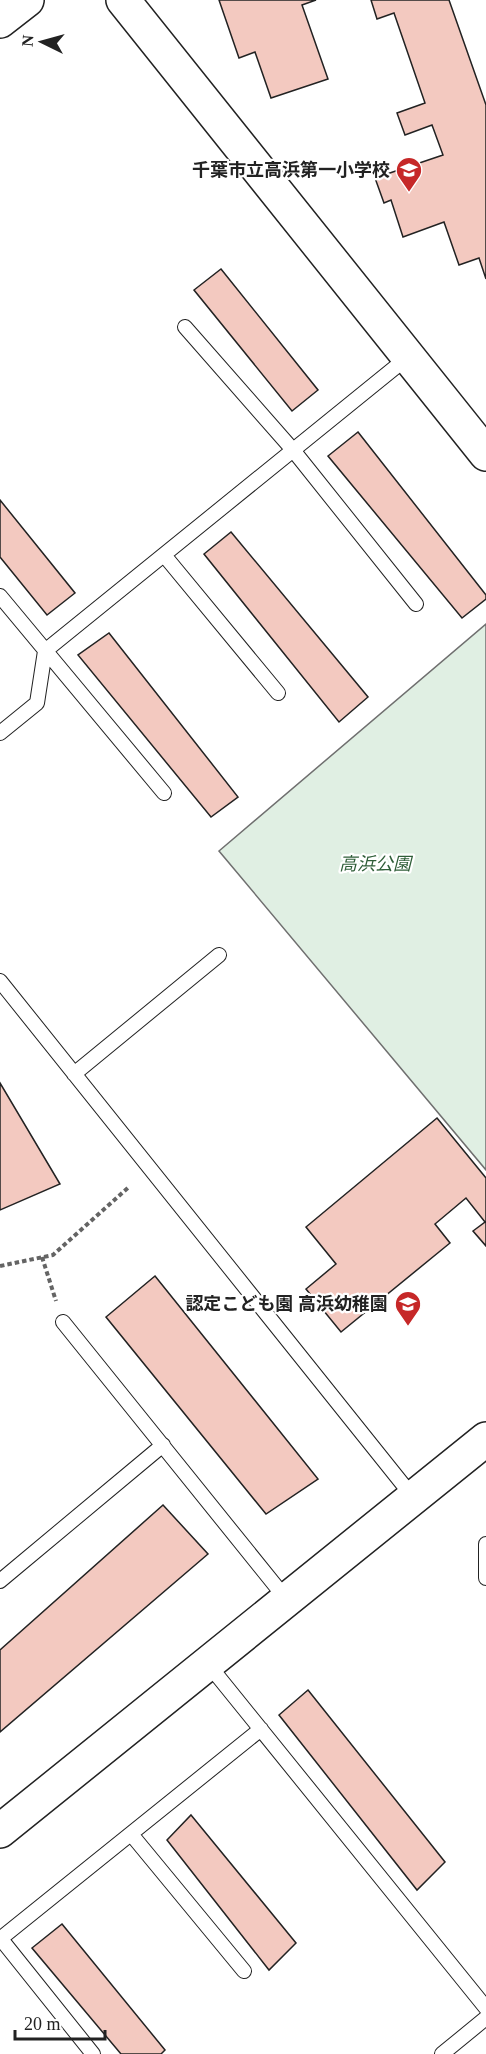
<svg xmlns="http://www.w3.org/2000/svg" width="486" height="2054" font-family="'Times New Roman','Noto Sans JP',serif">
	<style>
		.green { fill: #e0efe3; stroke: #6f6f6f; stroke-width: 1.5 }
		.building { fill: #f3c9c0; stroke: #222; stroke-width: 1.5 }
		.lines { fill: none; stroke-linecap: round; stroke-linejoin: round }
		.service-casing { stroke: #222; stroke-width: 16 }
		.tertiary-casing { stroke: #222; stroke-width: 36 }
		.path { stroke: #646464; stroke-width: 4; stroke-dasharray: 4.5 3; stroke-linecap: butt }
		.service { stroke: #fff; stroke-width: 14 }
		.tertiary { stroke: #fff; stroke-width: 33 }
		.labels { text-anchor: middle; stroke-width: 4.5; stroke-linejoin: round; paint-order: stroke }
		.poi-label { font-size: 18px; font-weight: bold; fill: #222; stroke: #fff; text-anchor: end }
		.park-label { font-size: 18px; font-style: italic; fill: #2f5e38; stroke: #fff }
	</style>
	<rect width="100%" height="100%" fill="#fff"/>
	<path class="green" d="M 486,624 L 486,1170 L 219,851 Z"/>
	<path class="building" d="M 219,0 L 316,0 L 302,5 L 328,79 L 271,98 L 255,52 L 239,58 Z
		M 371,0 L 449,0 L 486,105 L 486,279 L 479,258 L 459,265 L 444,222 L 403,237 L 391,200 L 384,203 L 375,178 L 443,155 L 432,125 L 405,135 L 397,113 L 425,103 L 394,13 L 377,19 Z
		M 221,269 L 318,390 L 292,411 L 194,290 Z
		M 358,432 L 486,595 L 486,599 L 462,618 L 328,456 Z
		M 0,500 L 75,593 L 47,615 L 0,557 Z
		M 231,532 L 368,697 L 339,722 L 204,554 Z
		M 109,633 L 238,797 L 211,817 L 78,655 Z
		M 0,1083 L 60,1184 L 0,1210 Z
		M 437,1118 L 486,1178 L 486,1246 L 473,1231 L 485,1222 L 466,1198 L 435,1224 L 450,1243 L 341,1332 L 306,1289 L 336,1264 L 306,1227 Z
		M 155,1276 L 318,1479 L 266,1514 L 106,1317 Z
		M 163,1505 L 208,1554 L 0,1732 L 0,1650 Z
		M 308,1690 L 445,1862 L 417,1890 L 279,1715 Z
		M 191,1815 L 296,1943 L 269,1970 L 167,1840 Z
		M 62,1924 L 165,2050 L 161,2054 L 121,2054 L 32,1948 Z"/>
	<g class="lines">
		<g class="service-casing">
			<path id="service" d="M 185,327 L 293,450 L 416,604
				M 164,555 L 278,693
				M 0,596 L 164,793
				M 0,733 L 37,703 L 45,651 L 408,357
				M 0,981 L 413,1497
				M 74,1074 L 219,955
				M 63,1322 L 287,1600
				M 486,1544 L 486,1578
				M 0,1581 L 163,1445
				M 208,1664 L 486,2008
				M 131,1834 L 244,1971
				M 0,1939 L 261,1729
				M 1,1939 L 93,2054
				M 442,2054 L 486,2018"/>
		</g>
		<g class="tertiary-casing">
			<path id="tertiary" d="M 123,0 L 486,454
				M 0,21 L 27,0
				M 0,1831 L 486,1439"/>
		</g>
		<path class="path" d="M 42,1257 L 56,1301
			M 0,1266 L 53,1255 L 130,1186"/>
		<use href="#service" class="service"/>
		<use href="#tertiary" class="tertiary"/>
	</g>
	<defs>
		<g id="school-pin" transform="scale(1.35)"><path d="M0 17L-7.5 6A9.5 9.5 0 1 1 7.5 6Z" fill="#c62828" stroke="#fff"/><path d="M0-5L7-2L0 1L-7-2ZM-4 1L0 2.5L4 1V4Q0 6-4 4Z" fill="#fff"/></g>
	</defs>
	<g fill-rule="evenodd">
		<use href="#school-pin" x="409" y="170"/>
		<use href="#school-pin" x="408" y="1304"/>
	</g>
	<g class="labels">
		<g class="poi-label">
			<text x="390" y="176">千葉市立高浜第一小学校</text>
			<text x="388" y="1310">認定こども園 高浜幼稚園</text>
		</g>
		<g class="park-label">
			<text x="375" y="870">高浜公園</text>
		</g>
	</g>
	<g transform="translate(42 42) rotate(275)" stroke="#ffffff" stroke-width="4.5" paint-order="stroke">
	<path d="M0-4.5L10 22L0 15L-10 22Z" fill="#222222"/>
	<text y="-9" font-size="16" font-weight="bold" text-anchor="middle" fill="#222222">N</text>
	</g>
	<path d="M15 2030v9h90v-9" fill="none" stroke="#222222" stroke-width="3"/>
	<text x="24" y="2030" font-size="18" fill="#222222" stroke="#ffffff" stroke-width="4.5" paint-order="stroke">20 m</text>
</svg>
